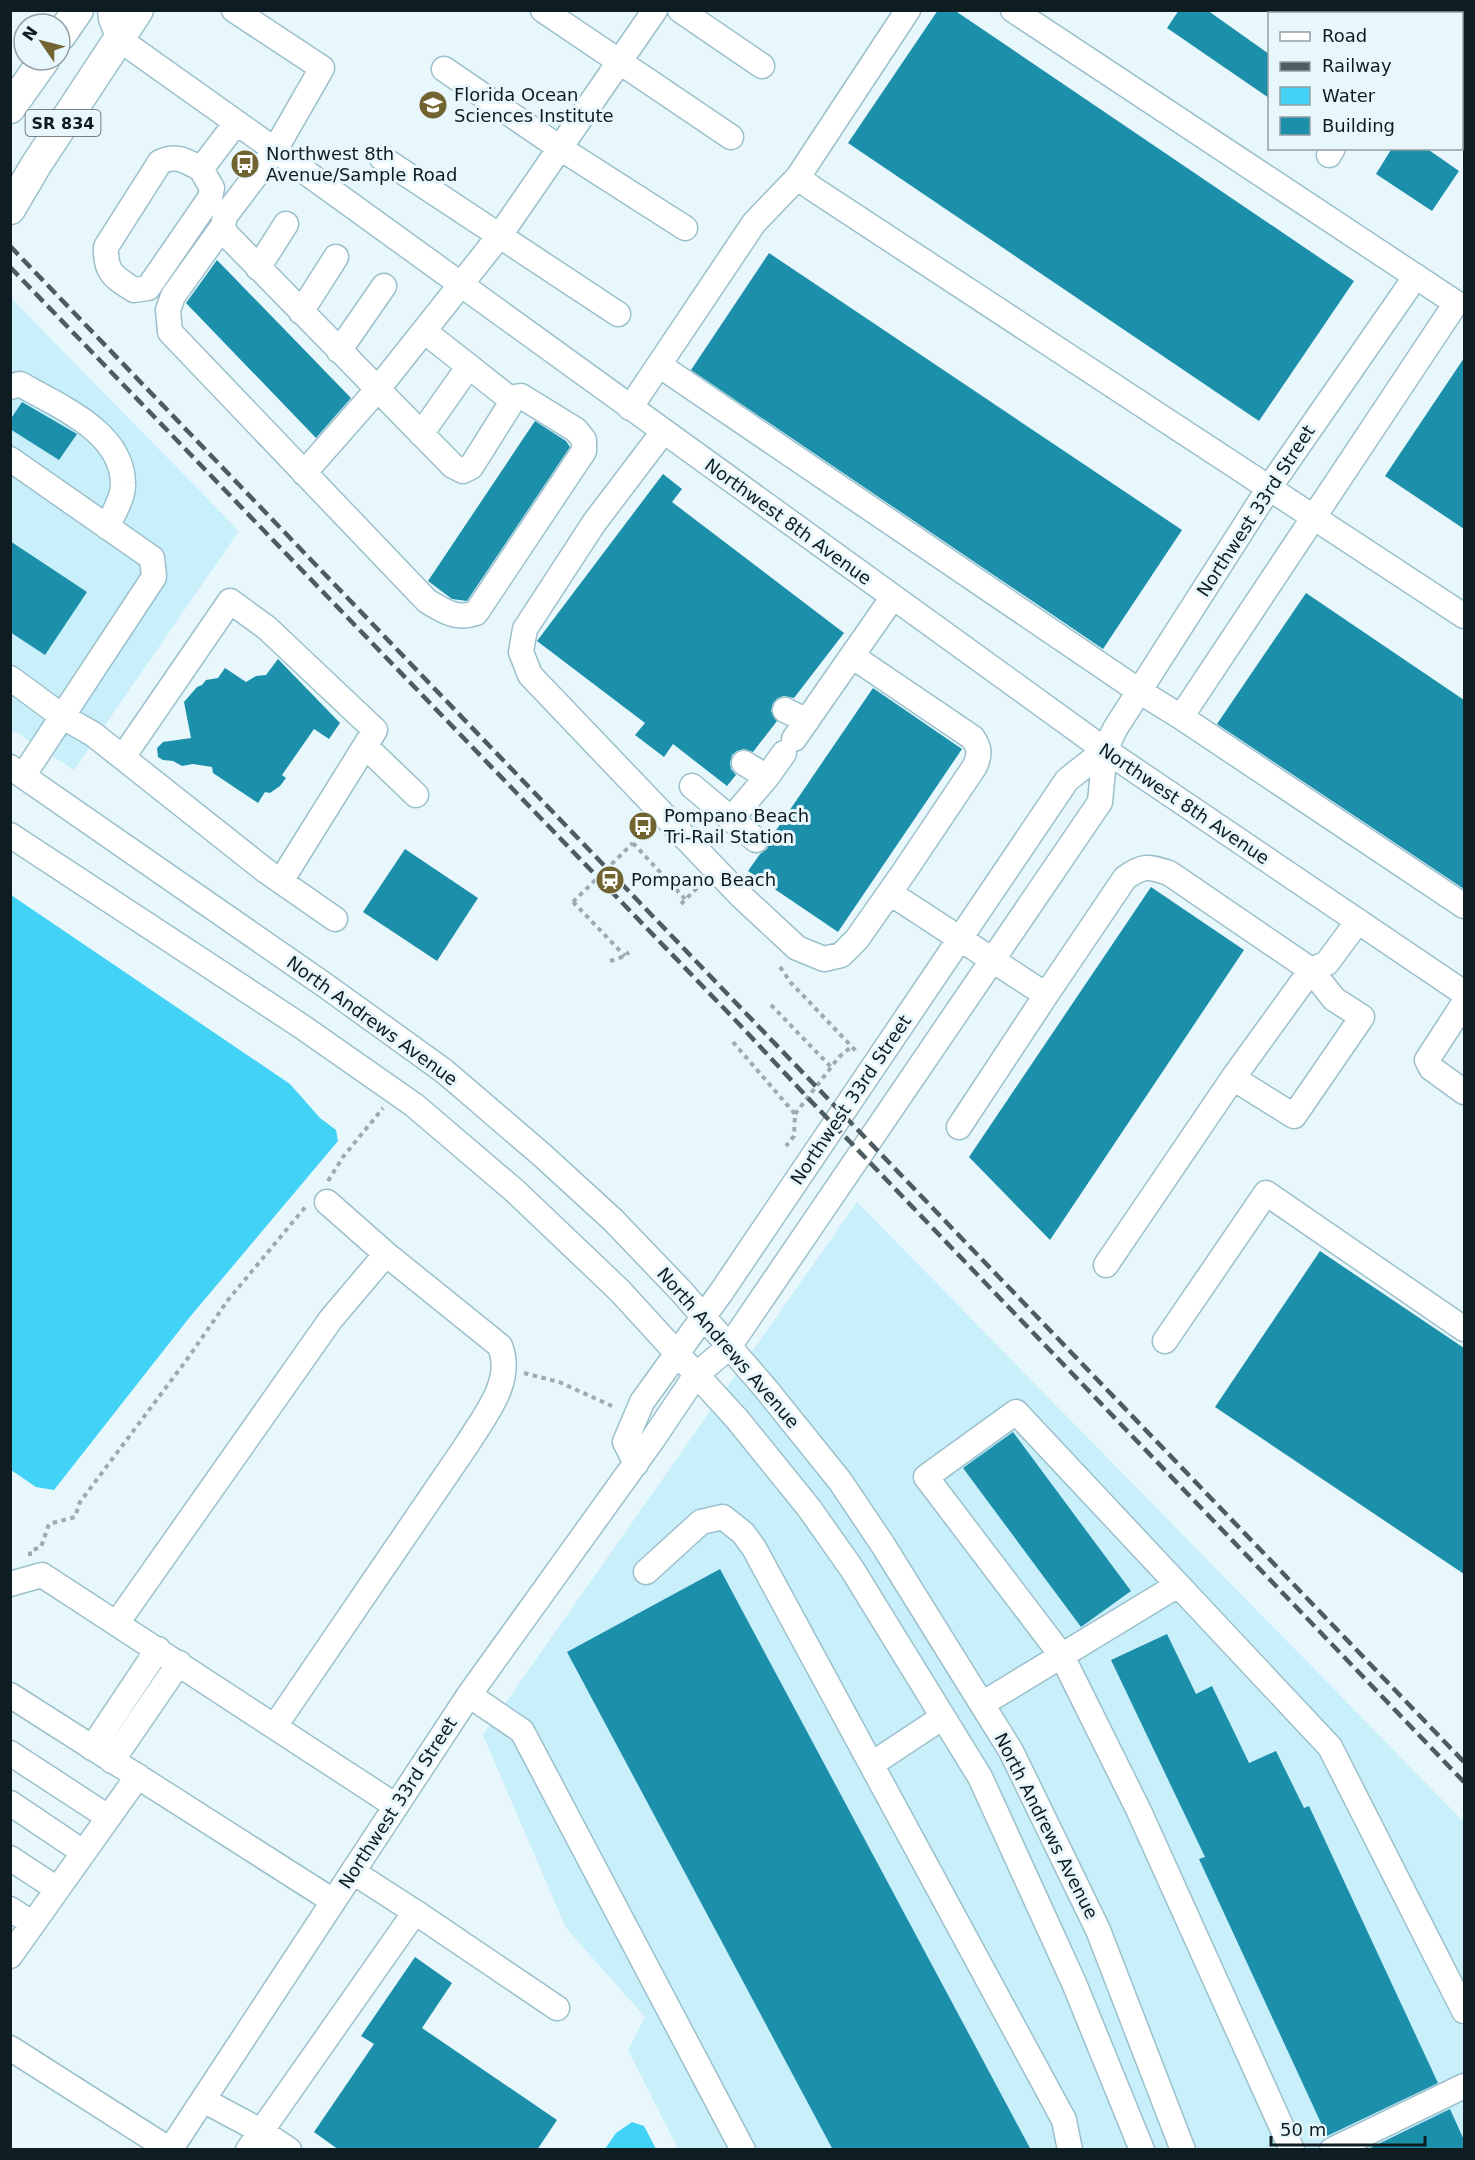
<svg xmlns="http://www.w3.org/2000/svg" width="1475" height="2160" font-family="'DejaVu Sans',sans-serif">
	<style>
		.built { fill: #c9effb }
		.water { fill: #41d2f6 }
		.building { fill: #1c90ab }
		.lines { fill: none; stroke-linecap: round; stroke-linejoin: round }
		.minor-casing { stroke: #9bc0cb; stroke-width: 27 }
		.major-casing { stroke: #9bc0cb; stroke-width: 33 }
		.path { stroke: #9cabb0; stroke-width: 4; stroke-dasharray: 4.5 4.5; stroke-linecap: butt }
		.minor { stroke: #fff; stroke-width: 24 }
		.major { stroke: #fff; stroke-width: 30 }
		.rail { stroke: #4d5c61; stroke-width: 4.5; stroke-dasharray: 12 6; stroke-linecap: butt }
		.path-bridge { stroke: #9cabb0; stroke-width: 4; stroke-dasharray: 4.5 4.5; stroke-linecap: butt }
		.labels { text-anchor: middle; stroke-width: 6; stroke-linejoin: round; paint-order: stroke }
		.shield { fill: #e8f7fc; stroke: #4f5e63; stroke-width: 1.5 }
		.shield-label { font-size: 16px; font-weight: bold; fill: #0e1d21 }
		.poi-label { font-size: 18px; fill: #0e1d21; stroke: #e8f7fc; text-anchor: start }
		.street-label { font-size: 18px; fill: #0e1d21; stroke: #e8f7fc }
	</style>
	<rect width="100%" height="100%" fill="#e8f7fc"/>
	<path class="built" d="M 10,297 L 239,531 L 74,770 L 11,729 Z
		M 857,1202 L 1464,1822 L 1464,2149 L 678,2149 L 628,2050 L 645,2017 L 566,1928 L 483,1735 Z"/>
	<path class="water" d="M 11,895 L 290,1084 L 320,1118 L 336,1130 L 338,1141 L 189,1318 L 54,1490 L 36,1487 L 11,1470 Z
		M 632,2122 L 644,2126 L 656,2149 L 605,2149 L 616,2133 Z"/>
	<path class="building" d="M 938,10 L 954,10 L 1354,281 L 1259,421 L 848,143 Z
		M 1179,10 L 1207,10 L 1269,54 L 1269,98 L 1167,28 Z
		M 1392,148 L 1426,148 L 1459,171 L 1432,211 L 1376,174 Z
		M 769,253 L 1182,530 L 1103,649 L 691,370 Z
		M 217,260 L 351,398 L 316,438 L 186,303 Z
		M 1464,358 L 1464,529 L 1385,476 Z
		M 22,402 L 77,434 L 59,460 L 10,429 L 10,420 Z
		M 535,421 L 566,441 L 570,447 L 467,601 L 452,599 L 428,581 Z
		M 663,474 L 682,489 L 672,502 L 844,633 L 794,698 L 784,696 L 778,698 L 773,703 L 771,711 L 777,721 L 753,752 L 744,749 L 737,751 L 732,755 L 730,763 L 731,769 L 736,775 L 727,786 L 673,744 L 664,757 L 635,735 L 645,723 L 537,641 Z
		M 10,541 L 87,592 L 45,655 L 10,632 Z
		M 1306,593 L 1464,700 L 1464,889 L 1217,724 Z
		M 278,659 L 340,723 L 329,739 L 314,729 L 282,775 L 286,778 L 280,786 L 270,793 L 265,792 L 258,803 L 213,773 L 212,767 L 193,764 L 182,766 L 173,761 L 163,760 L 158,757 L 157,748 L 163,742 L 191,738 L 184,702 L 197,687 L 202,685 L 206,680 L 218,678 L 225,668 L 246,682 L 256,676 L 266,675 Z
		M 873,688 L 962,749 L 838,932 L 748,871 L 760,854 L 767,849 L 770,839 Z
		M 405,849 L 478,898 L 437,961 L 363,912 Z
		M 1151,887 L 1244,950 L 1050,1240 L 969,1157 Z
		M 1320,1251 L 1464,1348 L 1464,1574 L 1215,1407 Z
		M 1013,1432 L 1131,1591 L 1081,1627 L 963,1468 Z
		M 720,1569 L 1031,2150 L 833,2150 L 567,1652 Z
		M 1167,1634 L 1196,1694 L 1212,1686 L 1249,1763 L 1276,1751 L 1304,1808 L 1309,1806 L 1438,2083 L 1327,2136 L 1199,1859 L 1205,1857 L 1111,1660 Z
		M 415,1957 L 452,1983 L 422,2028 L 557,2120 L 537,2150 L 339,2150 L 314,2132 L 374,2044 L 361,2036 Z
		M 1450,2109 L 1464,2140 L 1464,2150 L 1366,2150 Z"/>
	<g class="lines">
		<g class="minor-casing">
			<path id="minor" d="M 110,10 L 111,19 L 119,39 L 275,150 L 1105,750 L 1464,993
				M 234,10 L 322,68 L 275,150 L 225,216 L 223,226 L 226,234 L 453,466 L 463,471 L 471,467 L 510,405 L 509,398 L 424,331
				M 543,10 L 731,137
				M 680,10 L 762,66
				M 1322,10 L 1327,14
				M 444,69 L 560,148 L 685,228
				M 1462,99 L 1464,101
				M 1329,155 L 1333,148
				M 382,158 L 618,314
				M 201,169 L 212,188 L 210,198 L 148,288 L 134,290 C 114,277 105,273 106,247 L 160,162 C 177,154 186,161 201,169 L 236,123
				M 798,177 L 908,10
				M 223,226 L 173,296 L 168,310 L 170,332 L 427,601 C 444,611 456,620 476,613 L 584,451 L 584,440 L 576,430 L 521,396 L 509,398
				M 258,268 L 286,224
				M 301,312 L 336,257
				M 339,351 L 384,286
				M 659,365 L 1139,691 L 1181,717 L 1456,303 L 1013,10
				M 10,387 L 20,384 C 58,406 122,431 123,483 C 124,497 113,514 107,527
				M 630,408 L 754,223 L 798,177 L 812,188 L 1464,616
				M 663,432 L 594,523 L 525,629 L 521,652 L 530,675 L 741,896 L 797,948 L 824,959 L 841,955 L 857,939 L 904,872 L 975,766 C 980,754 980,749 973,738 L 852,656
				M 421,434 L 469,366
				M 10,459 L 152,558 L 154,577 L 23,776
				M 304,473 L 377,390 L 500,235 L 655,10
				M 10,678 L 63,717 L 93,734 L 266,871 L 335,919
				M 785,710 L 807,721
				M 1181,717 L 1464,906
				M 794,739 L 893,597
				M 365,746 L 416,795
				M 123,757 L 230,601 L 267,628 L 375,730 L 281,881
				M 744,763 L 767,777
				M 10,767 L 326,986 L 444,1071 L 542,1155 L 613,1220 L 682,1292 L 766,1389 L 840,1481 L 883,1545 L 1011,1751 L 1098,1930 L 1183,2150
				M 692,786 L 756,840
				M 731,819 L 767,777 L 784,753
				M 10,835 L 301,1026 L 414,1105 L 515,1191 L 620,1291 L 737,1419 L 809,1508 L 852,1569 L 980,1777 L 1074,1983 L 1142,2150
				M 890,893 L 1046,995 L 959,1127
				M 1046,995 L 1125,878 C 1143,865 1148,866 1169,873 L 1311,970 L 1327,963 L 1358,921
				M 1464,1003 L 1427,1060 L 1431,1068 L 1464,1092
				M 327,1202 L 386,1254
				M 1106,1265 L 1233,1078 L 1311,970 L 1334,999 L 1362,1017 L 1294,1116 L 1233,1078
				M 1165,1341 L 1266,1193 L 1464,1329
				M 636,1464 L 625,1442 L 642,1402 L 722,1291 L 1067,780 L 1105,750
				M 646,1572 L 701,1522 L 723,1517 L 743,1533 L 754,1548 L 1064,2120 L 1070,2150
				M 10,1584 L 42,1575 L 396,1806
				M 117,1623 L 331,1319 L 386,1254 L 500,1346 C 514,1381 485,1415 468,1443 L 275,1726
				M 10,1695 L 333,1901
				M 469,1695 L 522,1731 L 743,2150
				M 982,1704 L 1178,1585
				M 92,1748 L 158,1649
				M 10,1753 L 108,1817
				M 112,1761 L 179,1663
				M 872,1764 L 943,1717
				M 10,1803 L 83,1852
				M 10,1858 L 57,1889
				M 10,1909 L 33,1924
				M 415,1912 L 557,2008
				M 10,1956 L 138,1776
				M 10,2048 L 170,2150
				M 203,2100 L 261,2131 L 289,2150
				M 170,2150 L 469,1695 L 653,1439 L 696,1375 L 729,1347 L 1100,802 L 1105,750 L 1115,729 L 1269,488 L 1416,276
				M 248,2150 L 415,1912 L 353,1872
				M 1292,2150 L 1139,1811 L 1062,1656 L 926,1477 L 1016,1412 L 1330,1747 L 1464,2011
				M 1332,2150 L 1464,2086"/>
		</g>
		<g class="major-casing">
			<path id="major" d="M 60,36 L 78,10
				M 10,108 L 44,60
				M 10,209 L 36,165 L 138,10"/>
		</g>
		<path class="path" d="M 633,843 L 685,899
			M 573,902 L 625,956
			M 681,904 L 701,884
			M 610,961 L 625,956 L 629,952
			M 780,967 L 791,983 L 857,1052
			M 771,1005 L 831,1067
			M 733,1042 L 795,1114 L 794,1136 L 786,1146
			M 795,1114 L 839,1057 L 851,1047
			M 328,1181 L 343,1157 L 383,1108
			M 524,1373 L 559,1382 L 612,1406
			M 30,1556 L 30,1551 L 41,1547 L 49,1524 L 75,1517 L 80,1502 L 188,1358 L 228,1300 L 307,1205"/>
		<use href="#minor" class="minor"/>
		<use href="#major" class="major"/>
		<path class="rail" d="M 10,246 L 1464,1762
			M 10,267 L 739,1024 L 807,1097 L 1464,1782"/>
		<path class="path-bridge" d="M 573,902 L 633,843"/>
	</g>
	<defs>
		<g id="school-disc" transform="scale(1.5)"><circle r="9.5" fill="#716431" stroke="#e8f7fc"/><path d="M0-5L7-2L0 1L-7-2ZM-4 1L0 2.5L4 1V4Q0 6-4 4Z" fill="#fff"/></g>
		<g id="bus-disc" transform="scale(1.5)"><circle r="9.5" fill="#716431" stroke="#e8f7fc"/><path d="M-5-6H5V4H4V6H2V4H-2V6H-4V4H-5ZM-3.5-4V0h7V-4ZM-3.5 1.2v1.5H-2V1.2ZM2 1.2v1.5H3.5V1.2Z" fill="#fff"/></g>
		<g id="station-disc" transform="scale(1.5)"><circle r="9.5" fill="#716431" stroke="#e8f7fc"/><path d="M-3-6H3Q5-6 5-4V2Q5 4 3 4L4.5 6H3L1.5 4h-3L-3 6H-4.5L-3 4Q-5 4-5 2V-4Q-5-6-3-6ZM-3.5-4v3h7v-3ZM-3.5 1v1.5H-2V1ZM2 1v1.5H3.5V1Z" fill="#fff"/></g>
	</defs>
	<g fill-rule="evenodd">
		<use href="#school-disc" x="433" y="105"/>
		<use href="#bus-disc" x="245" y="164"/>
		<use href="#bus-disc" x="643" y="826"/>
		<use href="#station-disc" x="610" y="880"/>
	</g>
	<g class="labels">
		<rect class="shield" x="25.5" y="110" width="75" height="26" rx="4.5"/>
		<g class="shield-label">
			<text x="63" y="129">SR 834</text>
		</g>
		<g class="poi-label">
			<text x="454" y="101">Florida Ocean<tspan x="454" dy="21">Sciences Institute</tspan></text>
			<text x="266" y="160">Northwest 8th<tspan x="266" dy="21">Avenue/Sample Road</tspan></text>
			<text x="664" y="822">Pompano Beach<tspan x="664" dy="21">Tri-Rail Station</tspan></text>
			<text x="631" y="886">Pompano Beach</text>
		</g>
		<g class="street-label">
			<text transform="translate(1256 511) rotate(-57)" y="6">Northwest 33rd Street</text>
			<text transform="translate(788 522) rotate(36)" y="6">Northwest 8th Avenue</text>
			<text transform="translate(1184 804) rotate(34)" y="6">Northwest 8th Avenue</text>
			<text transform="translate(372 1021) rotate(36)" y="6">North Andrews Avenue</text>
			<text transform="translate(851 1100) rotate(-56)" y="6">Northwest 33rd Street</text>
			<text transform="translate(728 1348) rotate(49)" y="6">North Andrews Avenue</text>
			<text transform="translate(398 1803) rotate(-57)" y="6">Northwest 33rd Street</text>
			<text transform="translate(1046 1826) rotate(63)" y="6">North Andrews Avenue</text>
		</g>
	</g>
	<rect width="1475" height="2160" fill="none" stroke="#0e1d21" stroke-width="24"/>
	<rect x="1268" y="12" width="195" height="138" fill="#e8f7fc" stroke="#91a0a4" stroke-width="1.5"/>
	<rect x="1280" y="32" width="30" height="9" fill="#ffffff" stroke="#91a0a4" stroke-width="1.5"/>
	<text x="1322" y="42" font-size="18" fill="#0e1d21">Road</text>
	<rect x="1280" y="62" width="30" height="9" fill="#4d5c61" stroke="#91a0a4" stroke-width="1.5"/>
	<text x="1322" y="72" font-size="18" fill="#0e1d21">Railway</text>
	<rect x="1280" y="87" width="30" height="18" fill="#41d2f6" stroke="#91a0a4" stroke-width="1.5"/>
	<text x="1322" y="102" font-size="18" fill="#0e1d21">Water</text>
	<rect x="1280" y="117" width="30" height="18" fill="#1c90ab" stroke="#91a0a4" stroke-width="1.5"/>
	<text x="1322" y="132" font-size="18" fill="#0e1d21">Building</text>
	<g transform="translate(42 42) rotate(305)"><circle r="28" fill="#e8f7fc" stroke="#91a0a4" stroke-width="1.5"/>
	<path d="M0-4.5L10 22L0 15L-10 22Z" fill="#716431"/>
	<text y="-9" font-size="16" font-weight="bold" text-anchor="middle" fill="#0e1d21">N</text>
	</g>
	<path d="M1271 2136v9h154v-9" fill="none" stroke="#0e1d21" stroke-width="3"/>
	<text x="1280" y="2136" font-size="18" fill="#0e1d21" stroke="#e8f7fc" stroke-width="4.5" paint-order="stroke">50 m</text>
</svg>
